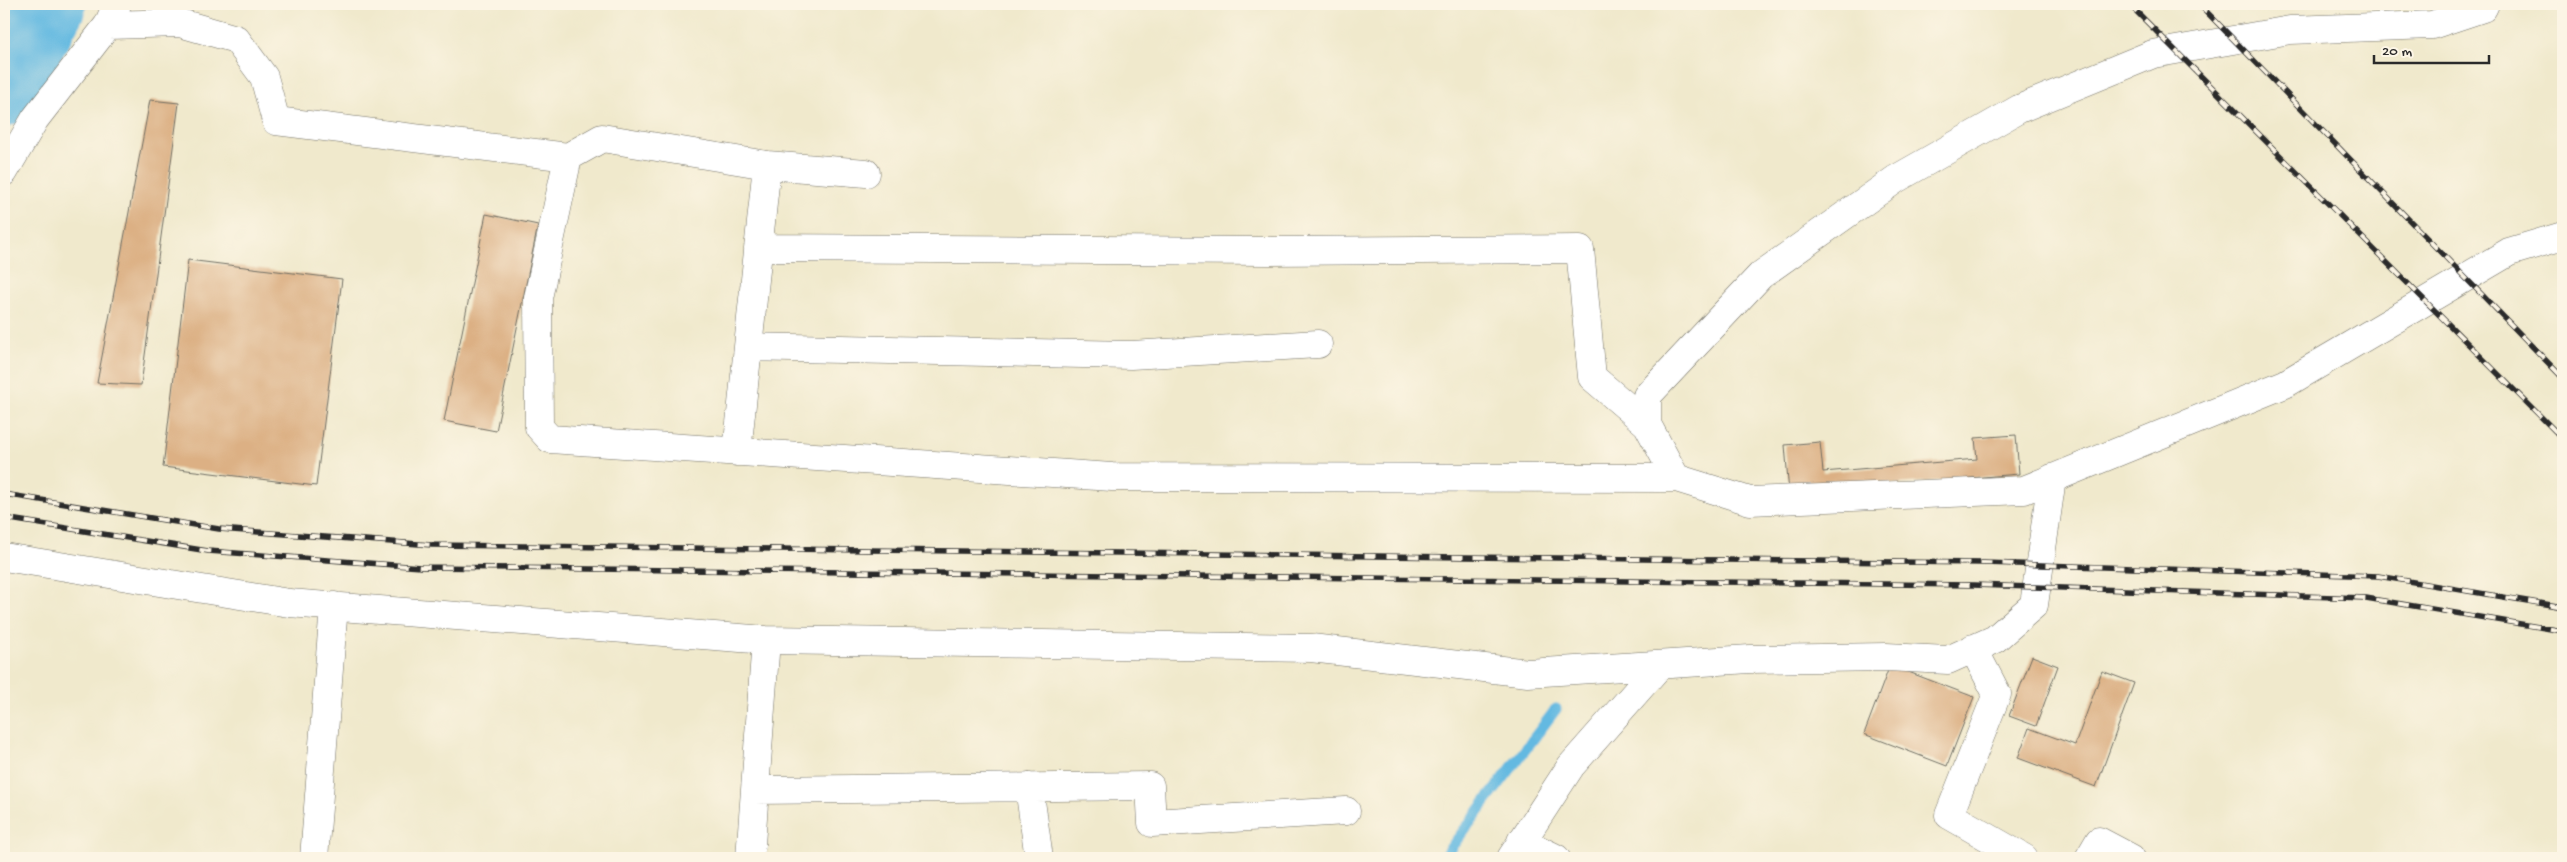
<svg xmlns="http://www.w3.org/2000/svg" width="2567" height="862" font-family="'Gochi Hand',sans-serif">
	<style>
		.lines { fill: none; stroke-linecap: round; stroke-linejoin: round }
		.stream { stroke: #64b9e1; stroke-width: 11 }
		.river { stroke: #64b9e1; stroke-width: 69 }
		.building { fill: #dcb084 }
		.minor-casing { stroke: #706e63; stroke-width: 29 }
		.minor { stroke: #fff; stroke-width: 28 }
		.rail-casing { stroke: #2b2b2b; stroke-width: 5.5 }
		.rail { stroke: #fcf5e5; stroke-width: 4; stroke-dasharray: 11; stroke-linecap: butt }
	</style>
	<rect width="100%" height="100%" fill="#fcf5e5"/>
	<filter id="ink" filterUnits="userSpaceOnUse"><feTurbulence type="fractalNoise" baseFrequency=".02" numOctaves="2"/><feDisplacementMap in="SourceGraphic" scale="10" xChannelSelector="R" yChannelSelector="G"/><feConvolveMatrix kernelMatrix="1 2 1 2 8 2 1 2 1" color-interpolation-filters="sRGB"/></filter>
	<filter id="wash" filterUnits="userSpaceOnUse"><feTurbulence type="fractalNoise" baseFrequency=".0096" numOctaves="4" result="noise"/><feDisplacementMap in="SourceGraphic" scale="20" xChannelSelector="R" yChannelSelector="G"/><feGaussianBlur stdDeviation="1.12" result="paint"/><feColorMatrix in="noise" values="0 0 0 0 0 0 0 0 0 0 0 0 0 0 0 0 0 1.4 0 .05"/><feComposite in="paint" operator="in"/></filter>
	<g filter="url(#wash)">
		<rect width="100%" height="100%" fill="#f0e9cc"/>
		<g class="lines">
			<path class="stream" d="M 1443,858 L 1556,709"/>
			<path class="river" d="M 4,92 L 52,4"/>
		</g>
		<g id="blocks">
			<path class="building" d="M 150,100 L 179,103 L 141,385 L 97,383 Z
				M 486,214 L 538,225 L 496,431 L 444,421 Z
				M 188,260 L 342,279 L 316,486 L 163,467 Z
				M 2016,435 L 2019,474 L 1789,493 L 1785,445 L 1820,442 L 1823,472 L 1977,459 L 1975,438 Z
				M 2032,656 L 2058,666 L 2036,726 L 2009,716 Z
				M 1890,665 L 1974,697 L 1947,766 L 1864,734 Z
				M 2102,671 L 2134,683 L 2096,787 L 2018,758 L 2029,728 L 2075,745 Z"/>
		</g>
	</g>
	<g filter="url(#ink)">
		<use href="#blocks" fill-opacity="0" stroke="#706e63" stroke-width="1"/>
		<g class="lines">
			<g class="minor-casing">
				<path id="minor" d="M 2485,4 L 2483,8 L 2432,25 L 2290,30 L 2153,54 L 2019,109 L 1896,179 L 1761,275 L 1647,396 L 1647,424 L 1676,478 L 1750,501 L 2024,490 L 2285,384 L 2509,252 L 2563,236
					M 108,25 L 180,23 L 236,39 L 264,77 L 276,121 L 568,157 L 538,298 L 539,427 L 550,439 L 1112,477 L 1676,478
					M 568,157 L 602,138 L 767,165 L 866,173
					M 4,172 L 35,119 L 108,25 L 117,4
					M 758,248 L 1268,251 L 1580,249 L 1592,377 L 1647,424
					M 748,347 L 1131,355 L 1318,344
					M 737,452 L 767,165
					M 4,557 L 289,603 L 766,640 L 1311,648 L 1528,673 L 1750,659 L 1886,657 L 1948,660 L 1995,639 L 2034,605 L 2052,478
					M 1973,648 L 1997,694 L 1949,815 L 2024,858
					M 1029,787 L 1039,858
					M 755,790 L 1150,786 L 1152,823 L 1346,811
					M 1521,841 L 1556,858
					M 314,858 L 334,606
					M 750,858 L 766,640
					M 1511,858 L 1571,766 L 1660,665
					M 2089,858 L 2099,841 L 2131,858"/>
			</g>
			<use href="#minor" class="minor"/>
			<g class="rail-casing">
				<path id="rail" d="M 2129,4 L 2563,439
					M 2199,4 L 2563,378
					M 4,494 L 219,529 L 432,545 L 1984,563 L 2378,576 L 2563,607
					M 4,518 L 208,551 L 421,567 L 1973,585 L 2366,598 L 2563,631"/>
			</g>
			<use href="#rail" class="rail"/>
		</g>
	</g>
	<rect width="2567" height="862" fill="none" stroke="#fcf5e5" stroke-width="20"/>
	<path d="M2374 55v8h115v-8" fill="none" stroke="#2b2b2b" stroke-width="2.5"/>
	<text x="2382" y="55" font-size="15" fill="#2b2b2b" stroke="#fcf5e5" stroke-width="4" paint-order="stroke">20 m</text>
</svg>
